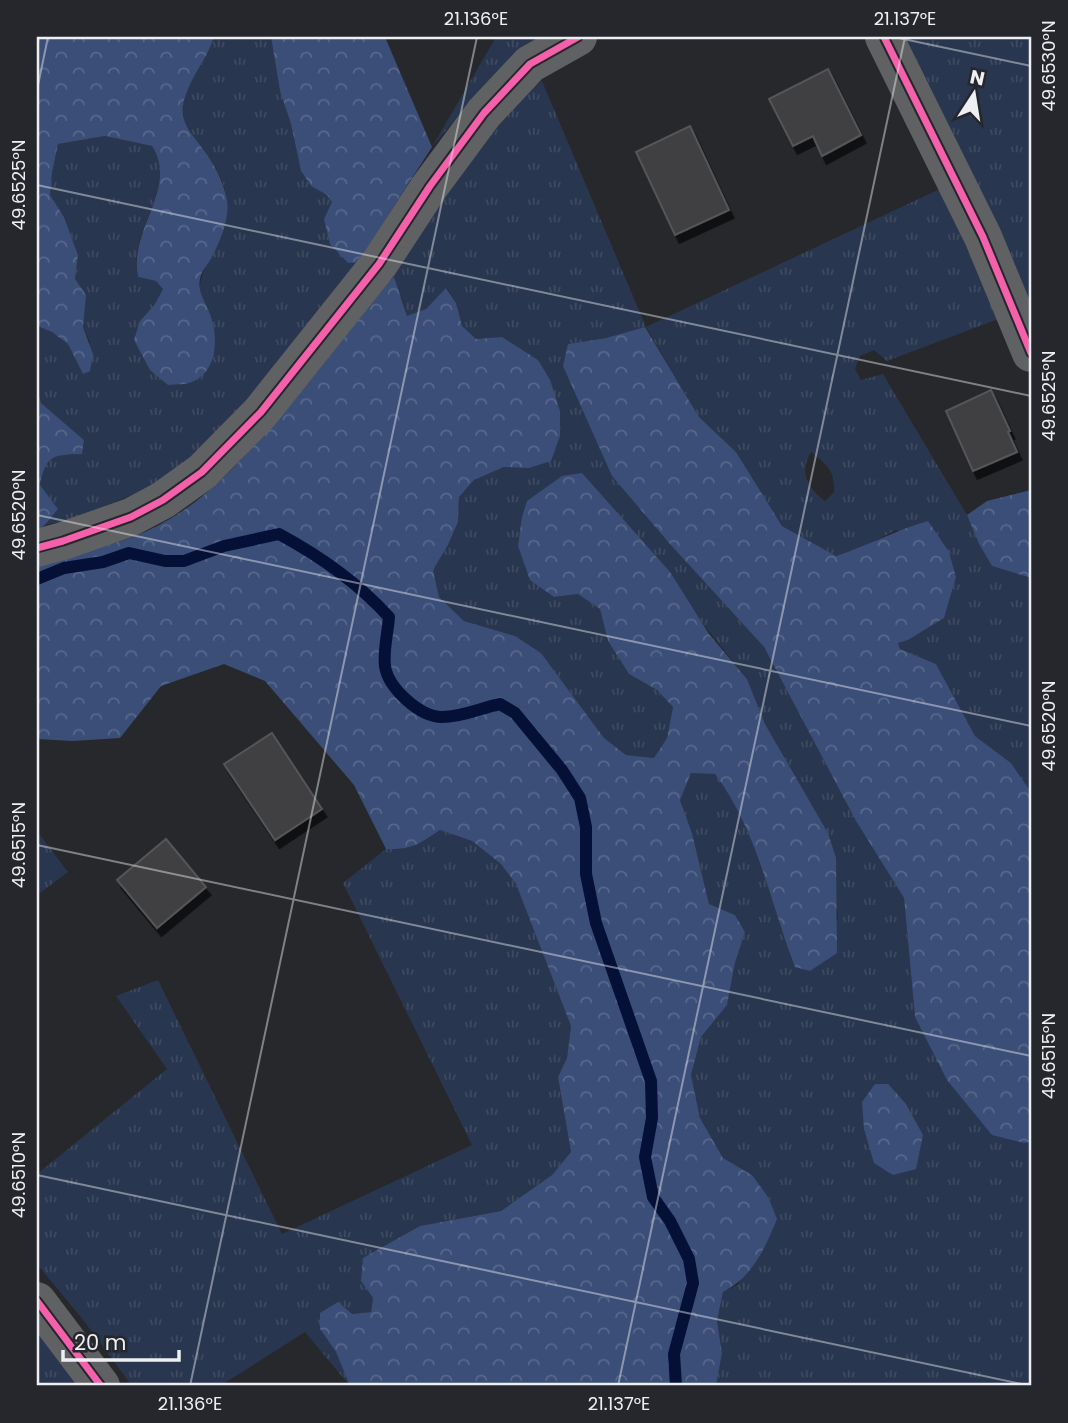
<svg xmlns="http://www.w3.org/2000/svg" width="1068" height="1423" font-family="Poppins,sans-serif">
	<style>
		.grass { fill: url(#grass-tufts); fill-rule: evenodd }
		.forest { fill: url(#forest-crowns) }
		.lines { fill: none; stroke-linecap: round; stroke-linejoin: round }
		.stream { stroke: #051037; stroke-width: 12 }
		.building { fill: #3f4042; stroke: #545558; stroke-width: 2; filter: url(#shadow) }
		.minor { stroke: #606162; stroke-width: 38 }
		.cycleway-casing { stroke: #25272c; stroke-width: 11 }
		.cycleway { stroke: #f560ab; stroke-width: 7 }
		.ticks { fill: none; stroke: #eeeff3; stroke-width: 2; stroke-opacity: 0.45 }
		.neatline { fill: none; stroke: #eeeff3; stroke-width: 2.5 }
		.ticks-label { font-size: 18px; text-anchor: middle; fill: #eeeff3 }
	</style>
	<defs>
		<pattern id="grass-tufts" width="24" height="20" patternUnits="userSpaceOnUse" patternTransform="scale(1.75)"><rect width="24" height="20" fill="#29364f"/><path d="M3 7l-1-3M5 7V3M7 7l1-3M15 17l-1-3M17 17v-4M19 17l1-3" fill="none" stroke="#3e4a60"/></pattern>
		<pattern id="forest-crowns" width="20" height="18" patternUnits="userSpaceOnUse" patternTransform="scale(1.75)"><rect width="20" height="18" fill="#3b4e78"/><path d="M2 6a3 3 0 1 1 6 0M12 15a3 3 0 1 1 6 0" fill="none" stroke="#58688c"/></pattern>
		<filter id="shadow"><feDropShadow dx="4.5" dy="8" stdDeviation="0" flood-color="#0009"/></filter>
	</defs>
	<rect width="100%" height="100%" fill="#26282b"/>
	<path class="grass" d="M 214,37 L 271,37 L 280,91 L 291,124 L 301,171 L 311,186 L 327,195 L 332,202 L 358,262 L 245,411 L 165,480 L 79,518 L 45,525 L 58,509 L 40,485 C 46,454 53,455 82,454 L 84,440 L 41,403 L 37,388 L 37,326 L 52,332 L 68,344 L 83,374 L 90,342 L 83,327 L 83,313 L 75,279 L 78,255 L 64,217 L 50,195 L 52,173 L 58,144 L 105,136 L 152,146 C 179,189 127,229 138,277 L 156,281 L 163,289 L 155,304 L 140,321 L 212,318 C 208,311 201,302 200,294 C 197,264 230,237 227,202 C 226,186 216,165 206,153 C 196,139 181,125 183,105 C 185,86 208,59 214,37 Z
		M 496,37 L 541,37 L 486,83 L 432,147 Z
		M 898,37 L 1031,37 L 1031,326 Z
		M 542,81 L 646,327 L 944,187 L 1009,315 L 887,361 L 874,350 L 860,356 L 855,369 L 861,380 L 883,374 L 967,515 L 979,544 L 992,566 L 1031,578 L 1031,792 L 1011,763 L 975,736 L 936,664 L 900,649 L 897,642 L 908,640 L 944,618 L 956,577 L 949,552 L 896,530 L 865,546 L 836,556 L 782,526 L 736,452 L 699,417 L 646,327 L 606,338 L 568,344 L 612,476 L 669,543 L 764,647 L 856,821 L 904,898 L 915,1017 L 1024,1143 L 1031,1142 L 1031,1386 L 716,1386 L 722,1353 L 717,1321 L 723,1292 L 739,1284 L 752,1175 L 723,1158 L 700,1118 L 691,1075 L 701,1037 L 727,1005 L 735,963 L 745,932 L 735,915 L 709,904 L 692,833 L 680,800 L 691,772 L 715,774 C 757,830 770,902 795,967 L 838,919 L 828,833 L 765,724 L 747,679 L 582,473 L 554,597 L 578,594 L 600,609 L 608,641 L 629,674 L 657,690 L 673,707 L 667,738 L 654,758 L 626,755 L 604,738 L 541,653 L 515,636 L 464,621 L 439,597 L 433,570 L 448,545 L 458,522 L 459,497 L 474,480 L 504,467 L 529,468 L 538,360 L 502,337 L 476,339 L 461,326 L 456,303 L 447,288 L 426,309 L 407,317 L 402,298 L 379,290 L 418,225 L 519,98 ZM 811,452 C 827,465 835,470 834,492 L 825,501 C 807,487 799,472 811,452 Z
		M 440,830 L 472,841 L 501,864 L 516,884 L 571,1026 L 567,1058 L 558,1077 L 571,1152 L 552,1175 L 501,1211 L 420,1226 L 361,1281 L 373,1298 L 371,1312 L 352,1314 L 320,1329 L 336,1352 L 350,1386 L 305,1332 L 220,1386 L 132,1386 L 84,1321 L 37,1264 L 37,1174 L 167,1069 L 116,996 L 158,980 L 282,1234 L 472,1145 L 343,883 L 386,849 C 412,850 419,844 440,830 Z
		M 37,831 L 68,872 L 40,893 L 37,890 Z
		M 37,1328 L 82,1386 L 37,1386 Z"/>
	<path class="forest" d="M 37,37 L 214,37 C 207,60 188,80 183,105 C 180,126 198,140 208,156 C 217,169 224,185 227,200 C 230,218 220,241 212,257 C 209,263 203,269 201,275 C 195,293 208,304 212,320 C 218,342 216,370 194,381 C 187,385 176,384 168,385 L 150,370 L 134,340 L 140,321 L 155,304 L 163,289 L 156,281 L 138,277 C 128,230 179,188 152,146 L 105,136 L 58,144 L 52,173 L 50,195 L 64,217 L 78,255 L 75,279 L 86,295 L 83,327 L 93,354 L 90,371 L 83,374 L 68,344 L 52,332 L 37,326 Z
		M 271,37 L 385,37 L 432,147 L 358,262 L 348,263 L 330,244 L 324,219 L 332,202 L 327,195 L 311,186 L 301,171 L 291,124 L 280,91 Z
		M 394,277 L 407,316 L 426,309 L 446,288 L 456,303 L 462,326 L 476,339 L 502,337 L 538,360 L 550,380 L 560,411 L 560,436 L 551,461 L 529,468 L 504,467 L 474,480 L 459,497 L 458,522 L 448,545 L 433,570 L 439,597 L 464,621 L 515,636 L 541,653 L 604,738 L 626,755 L 654,758 L 667,738 L 673,707 L 657,690 L 629,674 L 608,641 L 600,609 L 578,594 L 554,597 L 530,580 L 518,546 L 522,517 L 527,501 L 562,476 L 582,473 L 670,572 L 709,634 L 747,679 L 765,724 L 828,833 L 836,858 L 837,953 L 810,971 L 795,967 C 770,902 757,830 715,774 L 691,773 L 680,800 L 692,833 L 709,904 L 735,915 L 745,932 L 735,963 L 727,1005 L 701,1037 L 691,1075 L 700,1118 L 723,1158 L 752,1175 L 768,1197 L 777,1219 C 764,1250 753,1276 723,1292 L 717,1321 L 722,1353 L 716,1386 L 350,1386 L 336,1352 L 320,1329 L 320,1313 L 338,1302 L 352,1314 L 371,1312 L 373,1298 L 361,1281 L 363,1258 L 420,1226 L 501,1211 L 552,1175 L 571,1152 L 558,1077 L 567,1058 L 571,1026 L 516,884 L 501,864 L 472,841 L 440,830 C 419,844 412,850 386,849 L 354,785 L 265,681 L 224,664 L 161,686 L 120,738 L 73,741 L 37,739 L 37,561 C 78,552 122,545 159,525 C 217,495 259,440 299,390 C 326,357 352,323 379,290 Z
		M 645,327 L 699,417 L 736,452 L 782,526 L 836,556 C 867,546 896,530 928,521 L 949,552 L 956,577 L 944,618 L 908,640 L 898,643 L 900,649 L 936,664 L 975,736 L 1011,763 L 1031,792 L 1031,1142 L 1024,1143 L 992,1135 L 947,1080 L 915,1017 L 904,898 L 856,821 L 764,647 L 669,543 L 612,476 L 563,366 L 568,344 L 606,338 Z
		M 37,388 L 41,403 L 84,440 L 82,454 C 54,455 46,454 40,485 L 58,509 L 45,525 L 37,530 Z
		M 1031,490 L 1031,578 L 992,566 L 979,544 L 967,515 L 987,501 Z
		M 875,1084 L 888,1084 L 906,1104 L 923,1135 L 916,1169 L 893,1175 L 874,1163 L 864,1129 L 862,1102 Z"/>
	<g class="lines">
		<path class="stream" d="M 37,579 L 64,568 L 103,562 L 129,553 L 165,561 L 184,561 L 224,546 L 279,534 C 318,555 359,584 389,617 C 388,632 383,651 385,666 C 388,688 420,717 442,717 C 463,717 480,708 500,704 L 515,713 L 562,770 L 580,798 L 586,827 L 586,874 L 596,923 L 651,1081 L 652,1118 L 645,1157 L 653,1197 L 670,1221 L 689,1259 L 693,1283 L 674,1354 L 676,1386"/>
	</g>
	<path class="building" d="M 828,69 L 861,135 L 822,156 L 813,136 L 793,146 L 769,99 Z
		M 690,126 L 729,210 L 675,235 L 636,152 Z
		M 991,390 L 1010,431 L 1008,432 L 1017,452 L 973,471 L 946,411 Z
		M 272,733 L 322,809 L 275,840 L 224,764 Z
		M 166,839 L 206,887 L 157,928 L 117,880 Z"/>
	<g class="lines">
		<path class="minor" d="M 884,37 L 983,237 L 1031,353
			M 37,548 L 63,541 L 131,517 L 163,500 L 202,472 L 261,412 L 379,264 L 430,186 L 484,113 L 530,64 L 578,37
			M 37,1301 L 101,1386"/>
		<g class="cycleway-casing">
			<path id="cycleway" d="M 884,37 L 983,237 L 1031,353
				M 37,548 L 63,541 L 131,517 L 163,500 L 202,472 L 261,412 L 379,264 L 430,186 L 484,113 L 530,64 L 578,37
				M 37,1301 L 101,1386"/>
		</g>
		<use href="#cycleway" class="cycleway"/>
	</g>
	<path class="ticks" d="M 894,37 L 1031,66M 37,90 L 48,37M 37,185 L 1031,396M 37,515 L 1031,726M 37,845 L 1031,1056M 37,1175 L 1031,1386M 190,1386 L 477,37M 618,1386 L 905,37"/>
	<rect width="1068" height="1423" fill="none" stroke="#25272c" stroke-width="77"/>
	<g transform="translate(974 94) rotate(12)" stroke="#25272c" stroke-width="5" paint-order="stroke">
	<path d="M0-5L12 26L0 18L-12 26Z" fill="#eeeff3"/>
	<text y="-10" font-size="19" font-weight="bold" text-anchor="middle" fill="#eeeff3">N</text>
	</g>
	<path d="M63 1350v10h116v-10" fill="none" stroke="#eeeff3" stroke-width="3.5"/>
	<text x="74" y="1350" font-size="21" fill="#eeeff3" stroke="#25272c" stroke-width="5" paint-order="stroke">20 m</text>
	<rect x="38" y="38" width="992" height="1346" class="neatline"/>
	<g class="ticks-label">
		<text x="476" y="25">21.136°E</text>
		<text x="905" y="25">21.137°E</text>
		<text transform="translate(1049 66) rotate(-90)" y="6">49.6530°N</text>
		<text transform="translate(19 185) rotate(-90)" y="6">49.6525°N</text>
		<text transform="translate(1049 396) rotate(-90)" y="6">49.6525°N</text>
		<text transform="translate(19 515) rotate(-90)" y="6">49.6520°N</text>
		<text transform="translate(1049 726) rotate(-90)" y="6">49.6520°N</text>
		<text transform="translate(19 845) rotate(-90)" y="6">49.6515°N</text>
		<text transform="translate(1049 1056) rotate(-90)" y="6">49.6515°N</text>
		<text transform="translate(19 1175) rotate(-90)" y="6">49.6510°N</text>
		<text x="190" y="1410">21.136°E</text>
		<text x="619" y="1410">21.137°E</text>
	</g>
</svg>
